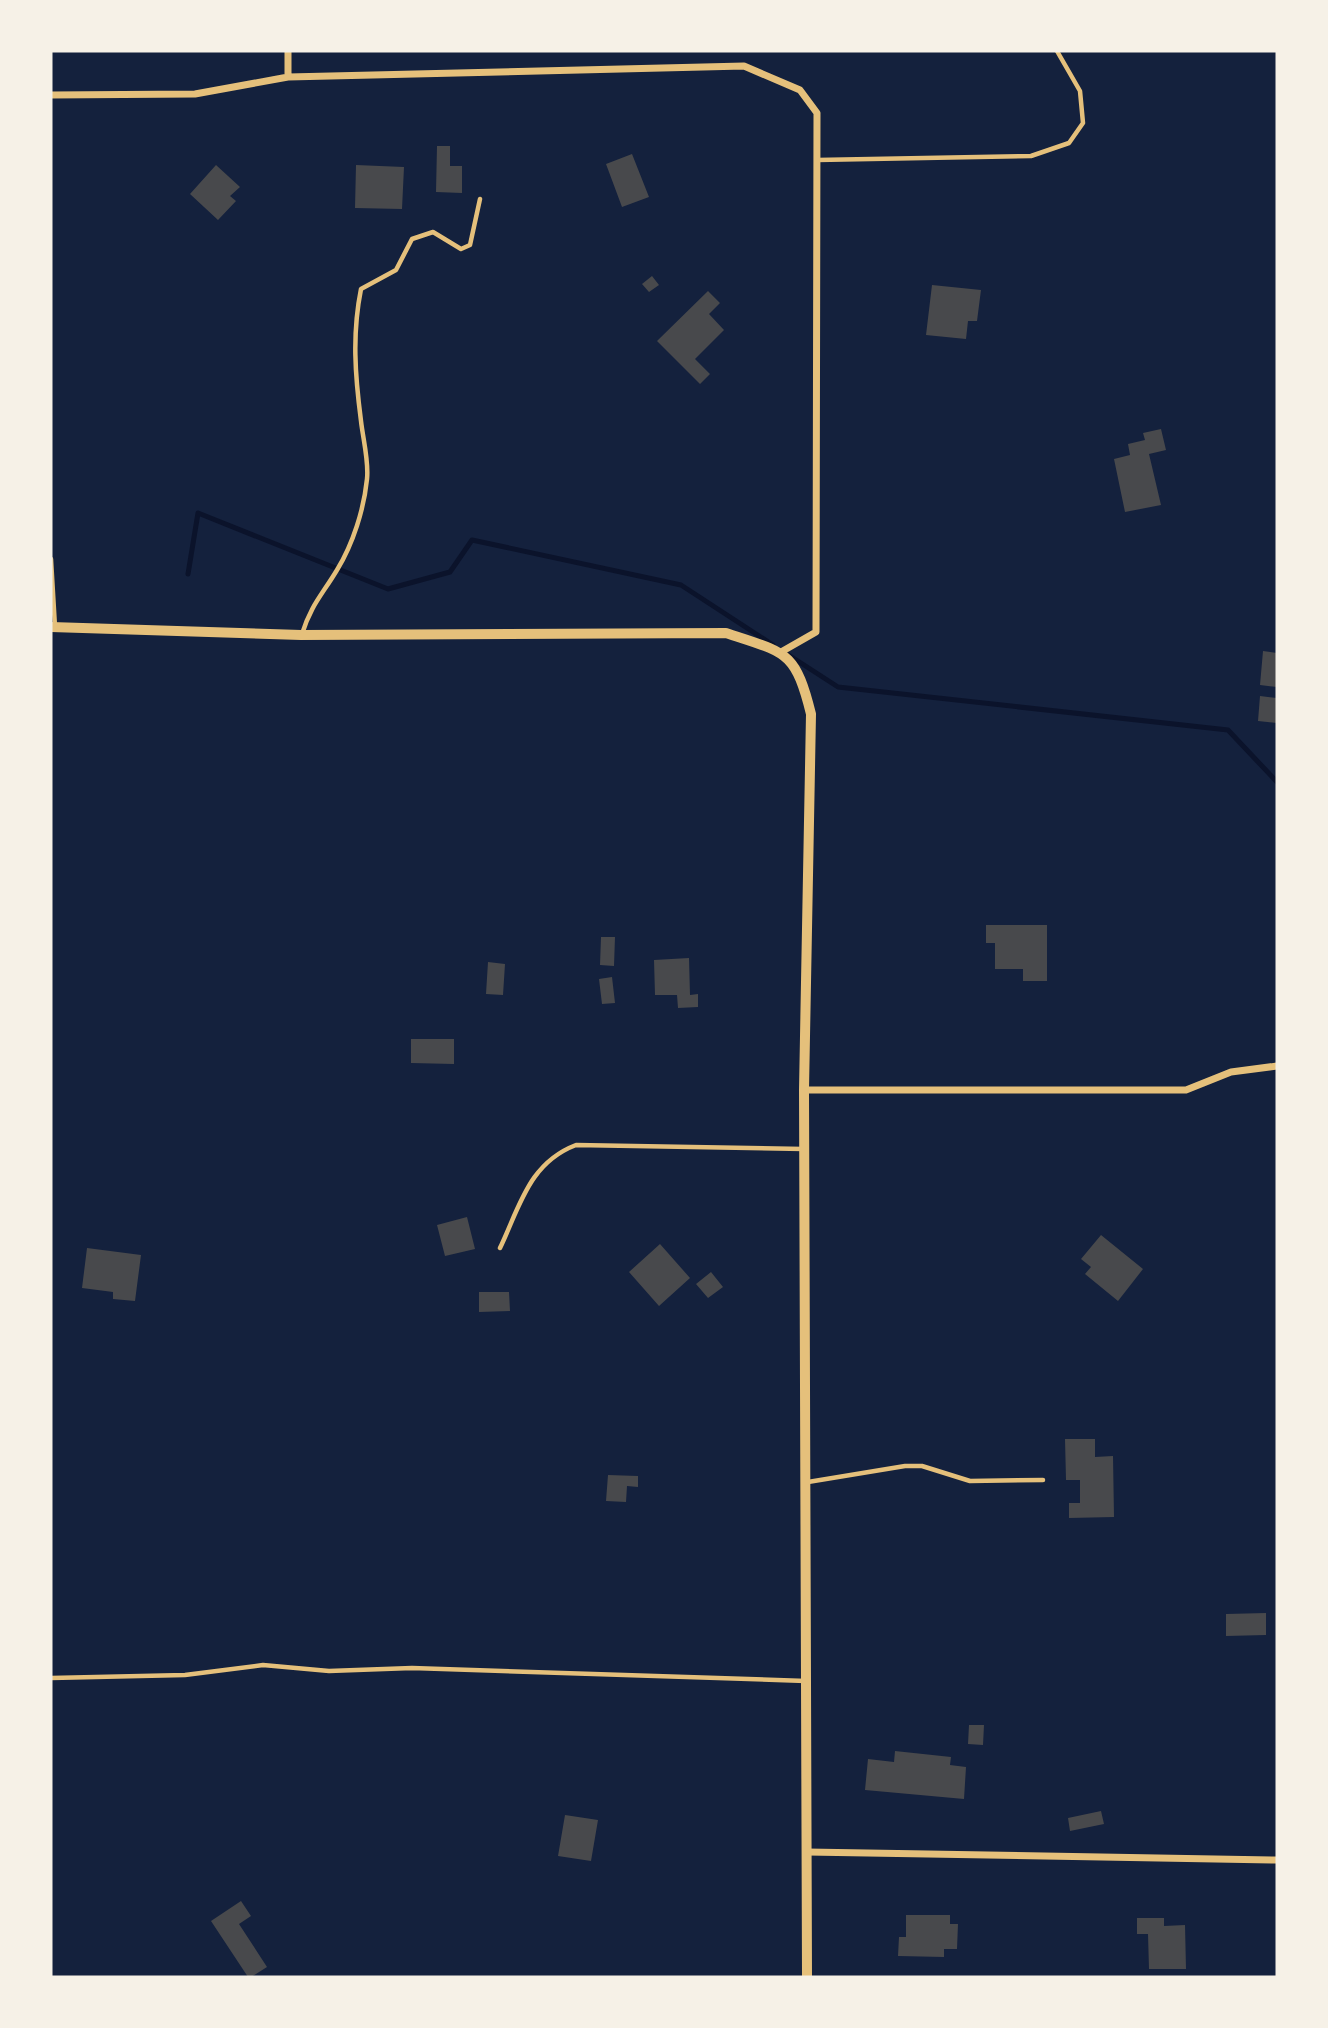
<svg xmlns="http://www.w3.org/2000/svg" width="1328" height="2028" font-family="Ubuntu,sans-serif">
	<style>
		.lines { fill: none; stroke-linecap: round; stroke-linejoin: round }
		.stream { stroke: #0b132b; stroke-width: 5 }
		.building { fill: #48494c }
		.service { stroke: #e5c07b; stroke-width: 4.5 }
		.minor { stroke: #e5c07b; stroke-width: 7 }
		.tertiary { stroke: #e5c07b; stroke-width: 10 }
	</style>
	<rect width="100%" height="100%" fill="#14213d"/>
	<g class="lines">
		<path class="stream" d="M 188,574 L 198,513 L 388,589 L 450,572 L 472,540 L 681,585 L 773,645
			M 787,654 L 838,687 L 1228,730 L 1277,782"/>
	</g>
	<path class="building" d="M 437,146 L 450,146 L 450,166 L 462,166 L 462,193 L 436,192 Z
		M 632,154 L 649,197 L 622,207 L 606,164 Z
		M 216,165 L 240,187 L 230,196 L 236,201 L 218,220 L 190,194 Z
		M 356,165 L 404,167 L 402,209 L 355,208 Z
		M 652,276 L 659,285 L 649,292 L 642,284 Z
		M 932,285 L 981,290 L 977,321 L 968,321 L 966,339 L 926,335 Z
		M 708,291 L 720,303 L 709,314 L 724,330 L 695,359 L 710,374 L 700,384 L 657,341 Z
		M 1161,429 L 1166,450 L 1149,454 L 1161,505 L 1125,512 L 1114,459 L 1130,455 L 1128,444 L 1145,440 L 1143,433 Z
		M 1263,651 L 1277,653 L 1277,687 L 1260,685 Z
		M 1260,696 L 1277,698 L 1277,723 L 1258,721 Z
		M 986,925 L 1047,925 L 1047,981 L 1023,981 L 1023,969 L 995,969 L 995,943 L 986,943 Z
		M 601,937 L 615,937 L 614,966 L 600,965 Z
		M 689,958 L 690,995 L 698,994 L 698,1007 L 678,1008 L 677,995 L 655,995 L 654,960 Z
		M 488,962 L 505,964 L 503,995 L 486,994 Z
		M 612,977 L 615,1003 L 602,1004 L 599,979 Z
		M 411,1039 L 454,1039 L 454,1064 L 411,1063 Z
		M 467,1217 L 475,1249 L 445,1256 L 437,1225 Z
		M 1101,1235 L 1143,1269 L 1118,1301 L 1085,1274 L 1091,1267 L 1081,1259 Z
		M 660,1244 L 690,1278 L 659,1306 L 629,1272 Z
		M 87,1248 L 141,1255 L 135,1301 L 113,1299 L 113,1292 L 82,1288 Z
		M 711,1272 L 723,1287 L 708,1298 L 696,1284 Z
		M 479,1292 L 509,1292 L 510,1311 L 479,1312 Z
		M 1065,1439 L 1095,1439 L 1095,1457 L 1113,1456 L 1114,1517 L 1069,1518 L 1069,1503 L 1080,1503 L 1080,1480 L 1066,1480 Z
		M 608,1475 L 638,1476 L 638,1487 L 627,1486 L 626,1502 L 606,1501 Z
		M 1266,1613 L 1266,1635 L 1226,1636 L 1226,1614 Z
		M 969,1725 L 984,1725 L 983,1745 L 968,1744 Z
		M 895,1751 L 951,1757 L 950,1765 L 966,1767 L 964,1799 L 865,1790 L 868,1759 L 894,1762 Z
		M 1101,1811 L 1104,1824 L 1070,1831 L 1068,1818 Z
		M 565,1815 L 598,1820 L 591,1861 L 558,1856 Z
		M 241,1901 L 251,1916 L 239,1924 L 267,1967 L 251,1977 L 248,1977 L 211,1921 Z
		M 906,1915 L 950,1915 L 950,1924 L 958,1924 L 957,1949 L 944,1949 L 944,1957 L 898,1956 L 899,1937 L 906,1937 Z
		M 1137,1918 L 1164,1918 L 1164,1926 L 1185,1925 L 1186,1969 L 1149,1969 L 1148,1934 L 1137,1934 Z"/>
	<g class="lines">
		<path class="service" d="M 817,160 L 1031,156 L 1069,143 L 1083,123 L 1080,91 L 1057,51
			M 51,559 L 55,627
			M 302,634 C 311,605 322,595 337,570 C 353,544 364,509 367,479 C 369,461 363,439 361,421 C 355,375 352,334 361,289 L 396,270 L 412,239 L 433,232 L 461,249 L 470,245 L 480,199
			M 500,1248 C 520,1206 529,1163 576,1145 L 804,1149
			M 808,1482 L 905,1466 L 922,1466 L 970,1481 L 1043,1480
			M 51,1678 L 185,1675 L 263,1665 L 329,1671 L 412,1668 L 806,1681"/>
		<path class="minor" d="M 288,77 L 744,66 L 800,90 L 817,113 L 816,632 L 781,652
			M 51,95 L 195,94 L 288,77 L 288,51
			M 804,1090 L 1186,1090 L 1231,1072 L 1277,1066
			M 807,1852 L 1277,1860"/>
		<path class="tertiary" d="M 51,627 L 301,635 L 726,633 C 786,653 795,650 811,714 L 804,1090 L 807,1977"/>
	</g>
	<rect width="1328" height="2028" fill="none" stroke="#f6f1e7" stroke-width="105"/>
</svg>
